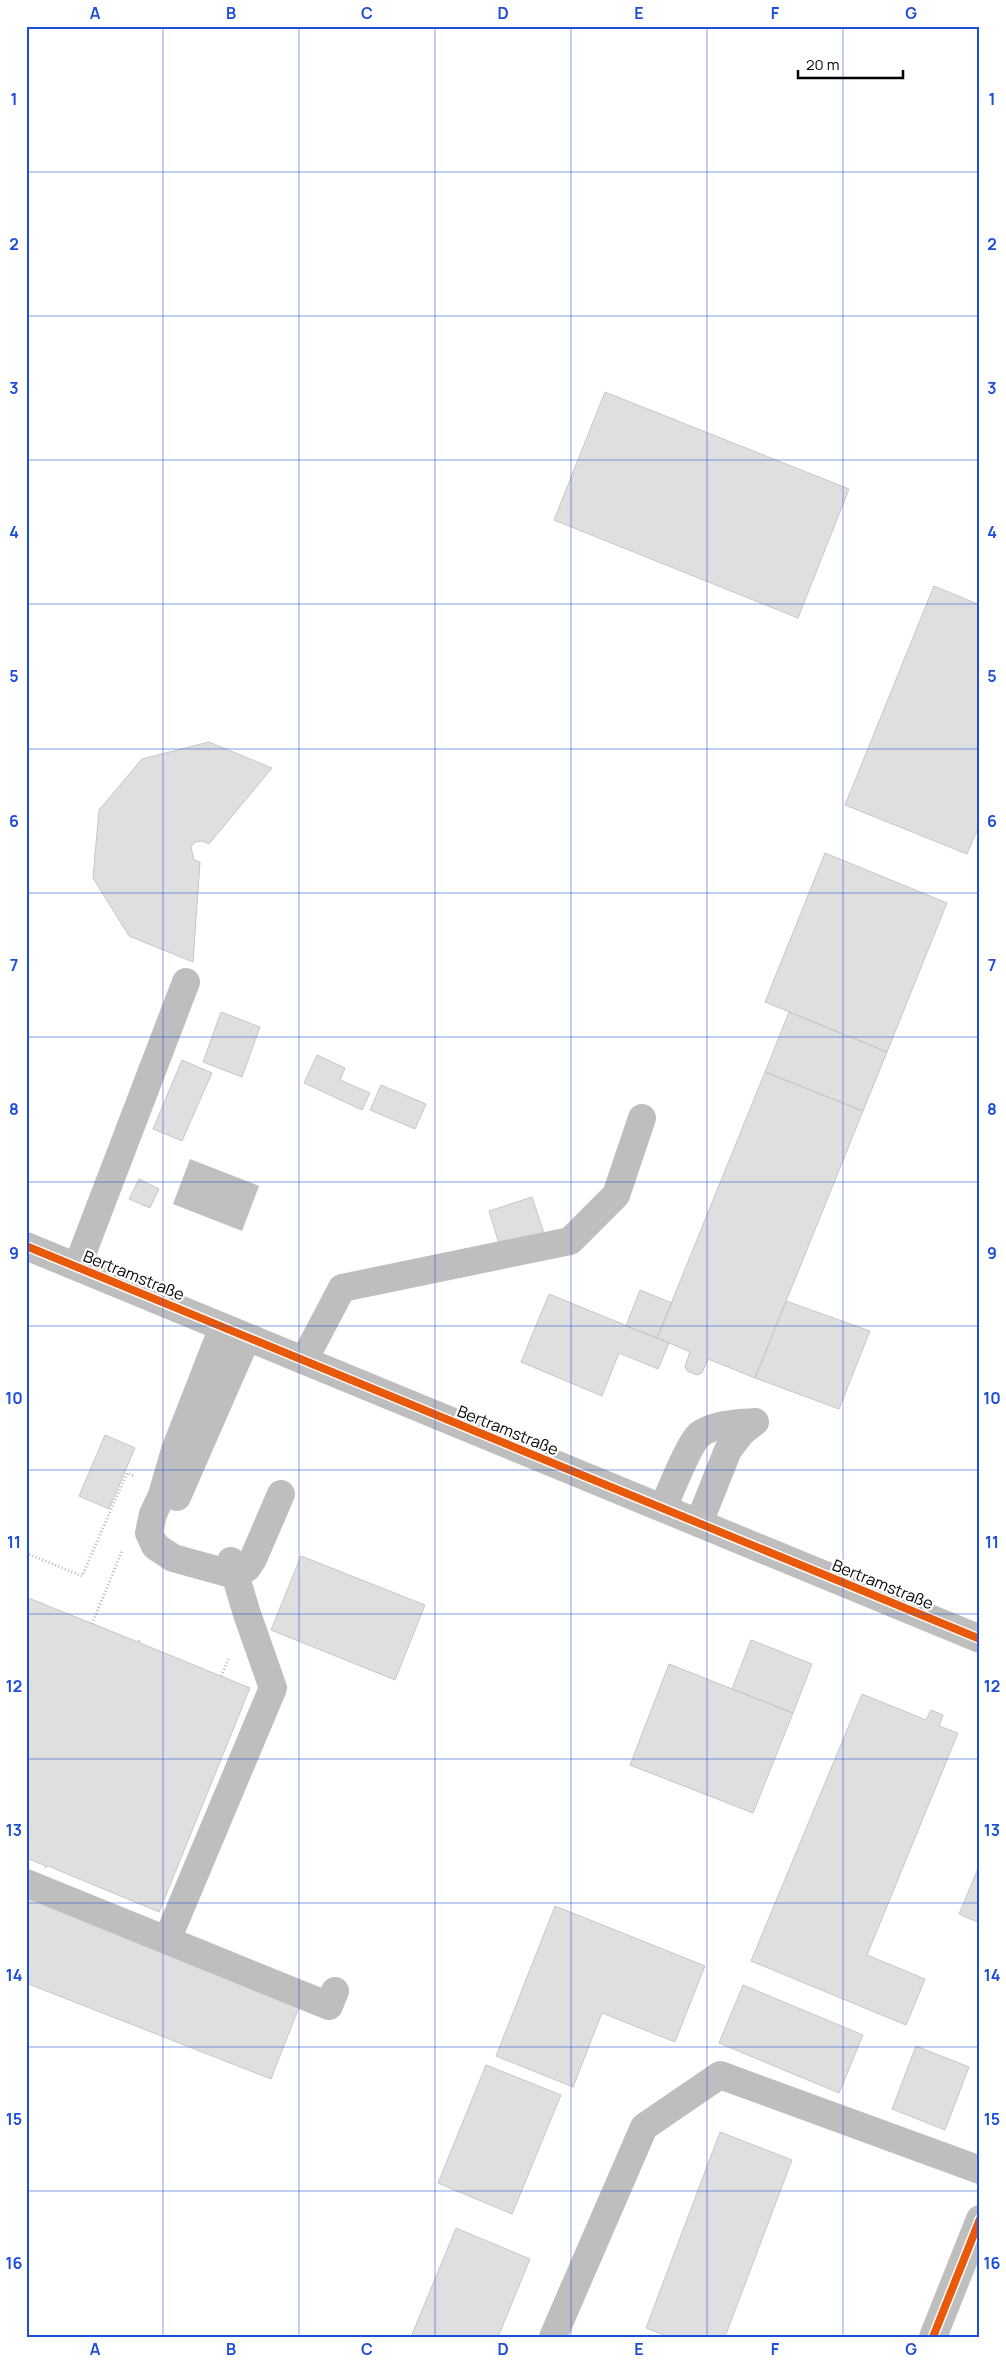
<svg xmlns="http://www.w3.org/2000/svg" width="1006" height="2363" font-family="Manrope,sans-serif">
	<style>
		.water { fill: #bfbfbf }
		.building { fill: #dfdfdf; stroke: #c7c7c7 }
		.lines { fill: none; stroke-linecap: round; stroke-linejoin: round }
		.path { stroke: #b9b9b9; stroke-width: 3; stroke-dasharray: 1 2.5; stroke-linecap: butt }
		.minor { stroke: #bebebe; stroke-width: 28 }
		.cycleway-casing { stroke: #fff; stroke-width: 11 }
		.cycleway { stroke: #e8590c; stroke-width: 8 }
		.grid { fill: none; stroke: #1d4ed8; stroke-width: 1; stroke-opacity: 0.55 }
		.labels { text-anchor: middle; stroke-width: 4.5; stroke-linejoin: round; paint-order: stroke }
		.street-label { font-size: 16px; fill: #000; stroke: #fff }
		.neatline { fill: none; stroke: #1d4ed8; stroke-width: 2 }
		.grid-label { font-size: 16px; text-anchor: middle; font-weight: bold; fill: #1d4ed8 }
	</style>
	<rect width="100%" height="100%" fill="#fff"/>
	<path class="water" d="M 190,1159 L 259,1186 L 242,1231 L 173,1204 Z"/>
	<path class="building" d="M 605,392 L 849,489 L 798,618 L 554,520 Z
		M 934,586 L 980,605 L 980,824 L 967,854 L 845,805 Z
		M 209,742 L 272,768 L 209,844 L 202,841 L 195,842 L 191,847 L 194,860 L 200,862 L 193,962 L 129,936 L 93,878 L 99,810 L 142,759 Z
		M 825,853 L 947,903 L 887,1052 L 765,1002 Z
		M 221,1012 L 260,1027 L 242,1077 L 203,1062 Z
		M 789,1012 L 887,1052 L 863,1111 L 765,1072 Z
		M 317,1055 L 345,1068 L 340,1080 L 370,1093 L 362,1110 L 304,1083 Z
		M 182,1060 L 212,1073 L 182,1141 L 153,1129 Z
		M 765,1072 L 863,1111 L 755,1378 L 708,1359 L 702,1373 L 697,1375 L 687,1371 L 685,1366 L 690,1352 L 657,1338 Z
		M 381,1085 L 426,1104 L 415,1129 L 370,1110 Z
		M 139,1179 L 159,1189 L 150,1208 L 129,1199 Z
		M 532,1197 L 544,1233 L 500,1247 L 489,1211 Z
		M 640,1290 L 672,1303 L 657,1338 L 626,1326 Z
		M 549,1294 L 669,1343 L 658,1369 L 619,1353 L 602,1396 L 521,1362 Z
		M 786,1301 L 870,1331 L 839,1409 L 755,1378 Z
		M 105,1435 L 135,1448 L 109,1509 L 79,1496 Z
		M 301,1556 L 425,1605 L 395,1680 L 271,1630 Z
		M 26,1597 L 138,1642 L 139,1640 L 140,1643 L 250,1688 L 159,1912 L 48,1866 L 45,1868 L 46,1866 L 26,1858 Z
		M 751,1640 L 812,1664 L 793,1713 L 732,1689 Z
		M 669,1664 L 793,1713 L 753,1813 L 630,1765 Z
		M 862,1694 L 926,1720 L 931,1710 L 943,1715 L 939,1726 L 958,1733 L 867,1955 L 925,1979 L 906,2025 L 751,1961 Z
		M 980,1864 L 980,1923 L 959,1914 Z
		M 26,1893 L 301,2002 L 271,2079 L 26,1983 Z
		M 555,1906 L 705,1966 L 675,2042 L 602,2013 L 573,2087 L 496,2056 Z
		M 743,1985 L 863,2035 L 839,2093 L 719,2043 Z
		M 916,2046 L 969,2067 L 945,2130 L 892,2109 Z
		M 486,2065 L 561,2095 L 512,2214 L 438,2183 Z
		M 720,2132 L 792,2160 L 725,2337 L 669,2337 L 646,2328 Z
		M 456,2228 L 530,2259 L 498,2337 L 411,2337 Z"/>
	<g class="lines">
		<path class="path" d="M 26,1553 L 82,1576 L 127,1473 L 134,1476
			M 92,1624 L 122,1551
			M 221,1676 L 229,1658"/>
		<path class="minor" d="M 26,1246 L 980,1639
			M 77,1267 L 186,982
			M 223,1327 L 175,1450 L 162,1495 L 153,1514 L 149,1533 L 155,1546 L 173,1558 L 235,1575 L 247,1568 L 253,1559 L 281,1494
			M 304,1360 L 342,1288 L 570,1241 L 616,1195 L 642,1118
			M 177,1497 L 247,1337
			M 663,1508 C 669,1494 689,1444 699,1435 C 712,1424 738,1423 755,1422
			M 699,1523 L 728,1450 L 742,1432 L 755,1422
			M 26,1883 L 329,2006 L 335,1991
			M 167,1940 L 273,1688 L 247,1614 L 231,1561
			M 553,2337 L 644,2127 L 720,2075 L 980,2170
			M 933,2337 L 980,2219"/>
		<g class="cycleway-casing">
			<path id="cycleway" d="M 26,1246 L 980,1639
				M 933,2337 L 980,2219"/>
		</g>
		<use href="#cycleway" class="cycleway"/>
	</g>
	<path class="grid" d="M 163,26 L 163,2337M 299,26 L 299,2337M 435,26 L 435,2337M 571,26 L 571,2337M 707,26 L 707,2337M 843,26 L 843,2337M 26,172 L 980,172M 26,316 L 980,316M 26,460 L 980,460M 26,604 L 980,604M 26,749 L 980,749M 26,893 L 980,893M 26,1037 L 980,1037M 26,1182 L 980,1182M 26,1326 L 980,1326M 26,1470 L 980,1470M 26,1614 L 980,1614M 26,1759 L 980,1759M 26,1903 L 980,1903M 26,2047 L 980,2047M 26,2191 L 980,2191"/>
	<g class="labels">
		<g class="street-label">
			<text transform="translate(134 1275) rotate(22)" y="6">Bertramstraße</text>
			<text transform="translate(508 1430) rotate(22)" y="6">Bertramstraße</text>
			<text transform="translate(883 1584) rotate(22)" y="6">Bertramstraße</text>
		</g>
	</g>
	<rect width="1006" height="2363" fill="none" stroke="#ffffff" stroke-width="55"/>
	<path d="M798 70v8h105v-8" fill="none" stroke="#000000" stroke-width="2.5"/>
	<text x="806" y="70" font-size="15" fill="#000000" stroke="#ffffff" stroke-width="4" paint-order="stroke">20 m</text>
	<rect x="28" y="28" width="950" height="2308" class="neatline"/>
	<g class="grid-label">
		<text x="95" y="19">A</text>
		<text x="231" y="19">B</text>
		<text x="367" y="19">C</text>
		<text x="503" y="19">D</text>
		<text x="639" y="19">E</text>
		<text x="775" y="19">F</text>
		<text x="911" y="19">G</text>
		<text x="14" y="105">1</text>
		<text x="992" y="105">1</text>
		<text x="14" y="250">2</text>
		<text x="992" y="250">2</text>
		<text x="14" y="394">3</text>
		<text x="992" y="394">3</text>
		<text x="14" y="538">4</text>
		<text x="992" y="538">4</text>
		<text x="14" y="682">5</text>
		<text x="992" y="682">5</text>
		<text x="14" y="827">6</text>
		<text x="992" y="827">6</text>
		<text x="14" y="971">7</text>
		<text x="992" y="971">7</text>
		<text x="14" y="1115">8</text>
		<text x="992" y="1115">8</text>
		<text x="14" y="1259">9</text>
		<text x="992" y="1259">9</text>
		<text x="14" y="1404">10</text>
		<text x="992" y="1404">10</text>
		<text x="14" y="1548">11</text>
		<text x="992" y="1548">11</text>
		<text x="14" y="1692">12</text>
		<text x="992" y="1692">12</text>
		<text x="14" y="1836">13</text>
		<text x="992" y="1836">13</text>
		<text x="14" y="1981">14</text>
		<text x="992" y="1981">14</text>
		<text x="14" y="2125">15</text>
		<text x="992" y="2125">15</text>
		<text x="14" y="2269">16</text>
		<text x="992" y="2269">16</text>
		<text x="95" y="2355">A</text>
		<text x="231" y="2355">B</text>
		<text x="367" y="2355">C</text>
		<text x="503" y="2355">D</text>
		<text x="639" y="2355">E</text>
		<text x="775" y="2355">F</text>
		<text x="911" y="2355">G</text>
	</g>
</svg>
